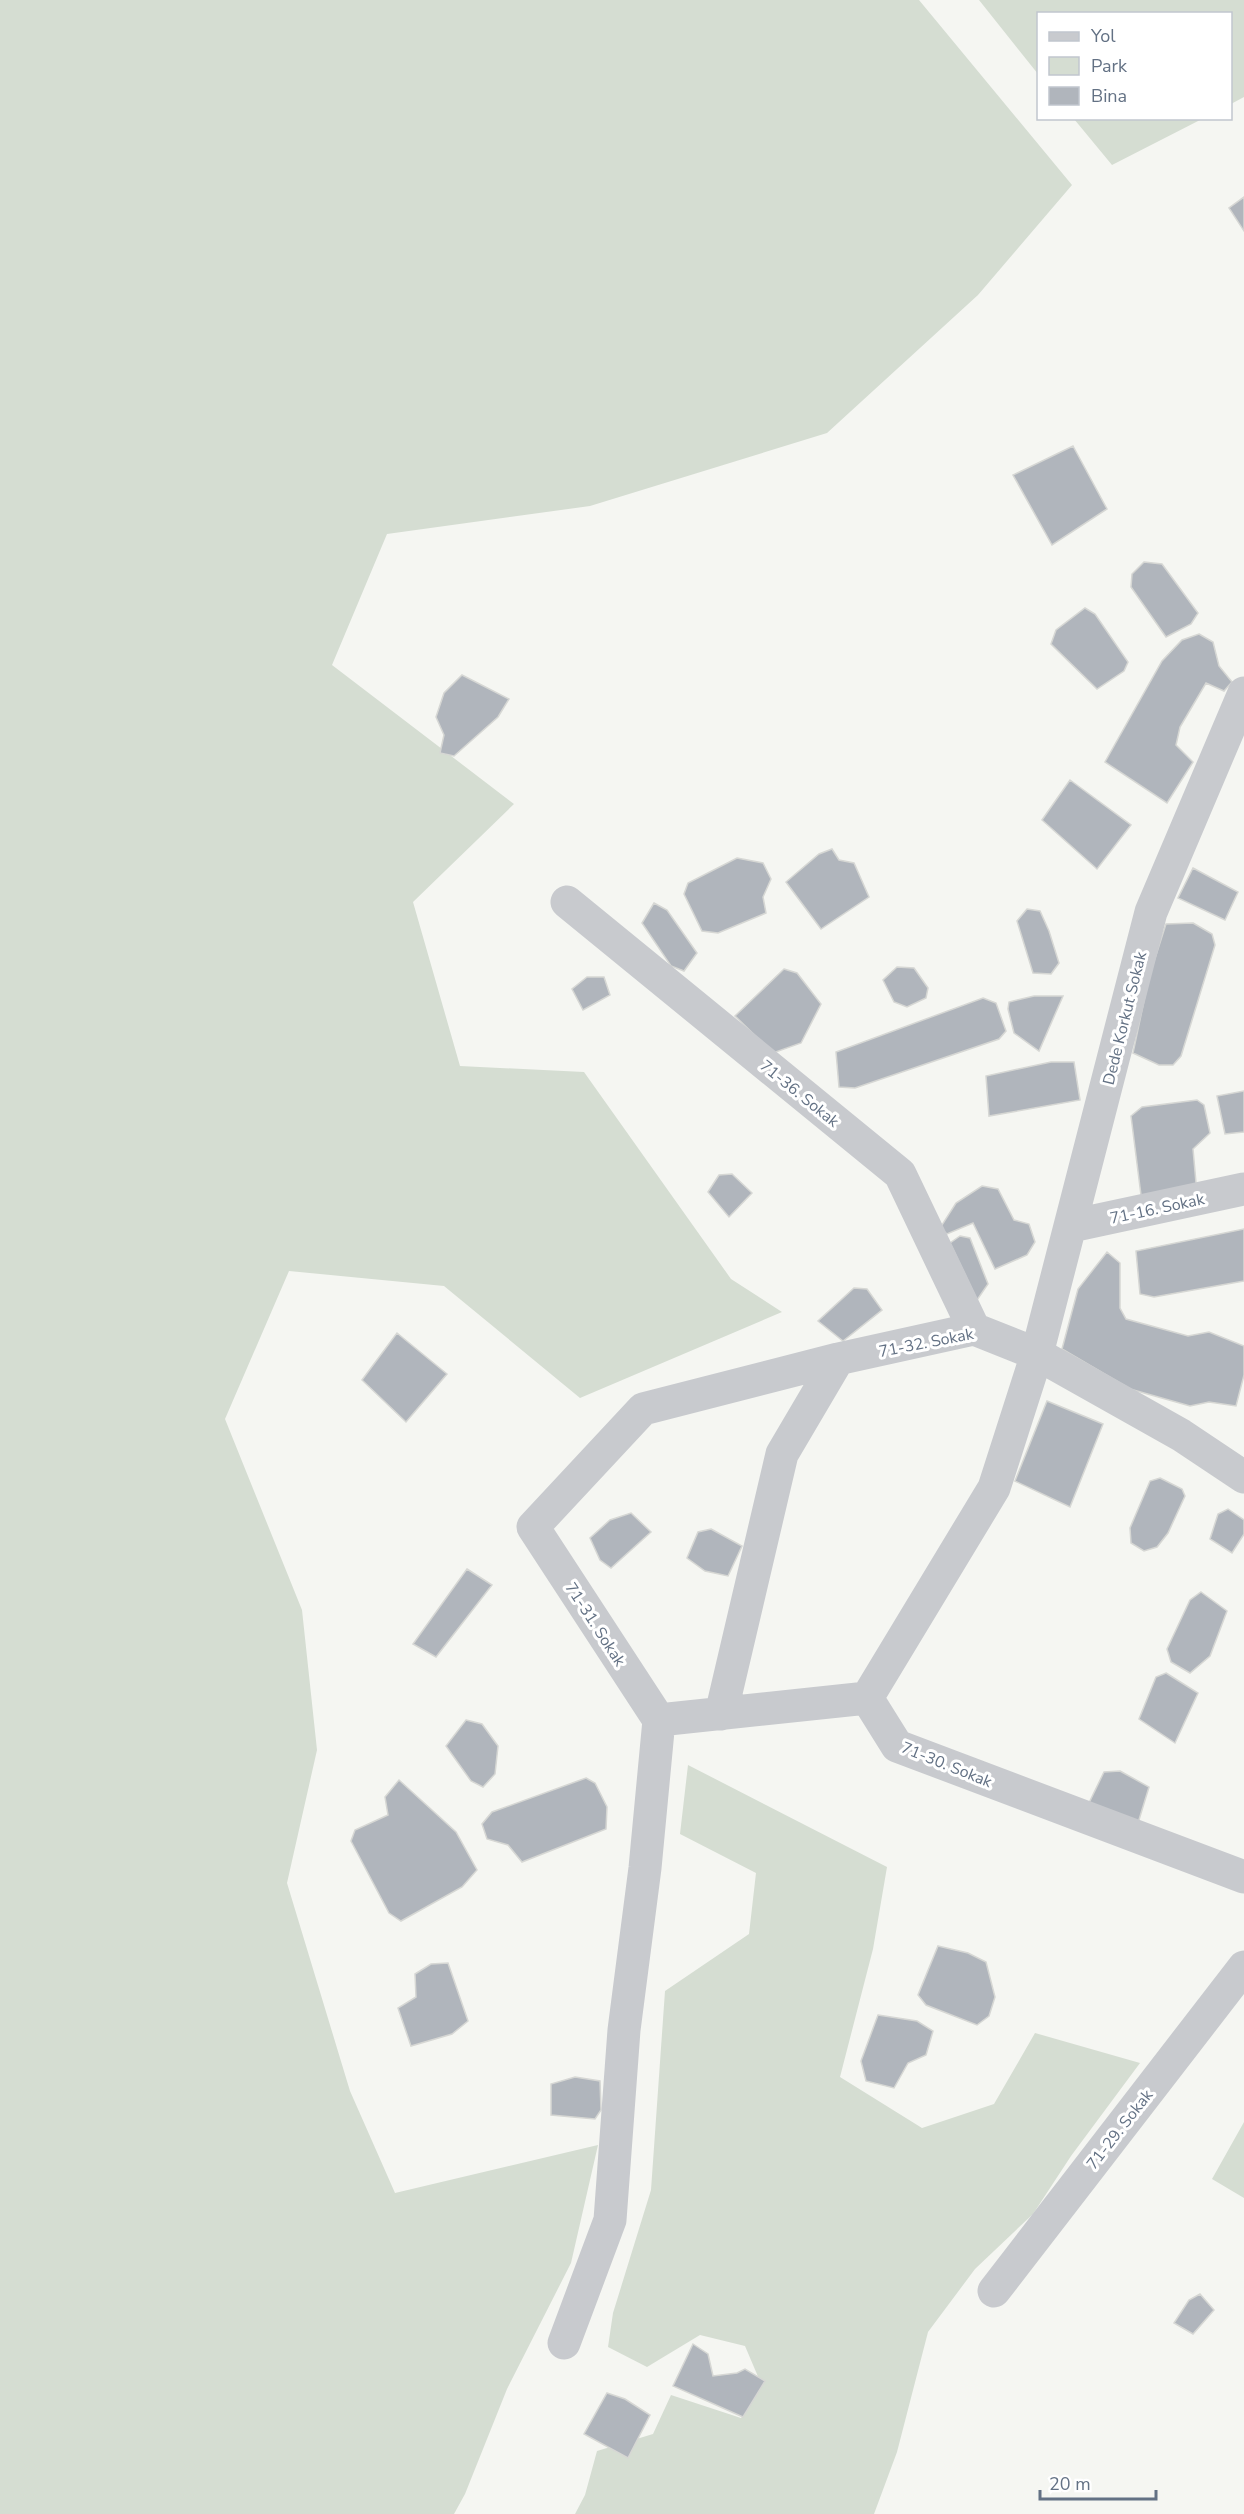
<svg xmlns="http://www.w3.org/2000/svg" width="1244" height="2514" font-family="'Nunito Sans',sans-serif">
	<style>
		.green { fill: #d5ddd2 }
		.building { fill: #b0b5bc; stroke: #d6d7d4; stroke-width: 1.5 }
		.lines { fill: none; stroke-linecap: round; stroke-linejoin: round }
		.minor { stroke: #c8cace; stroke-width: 33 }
		.labels { text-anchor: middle; stroke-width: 6; stroke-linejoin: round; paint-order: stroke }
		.street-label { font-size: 16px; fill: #637184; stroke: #fff }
	</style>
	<rect width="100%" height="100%" fill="#f5f6f2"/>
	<path class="green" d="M 0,0 L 919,0 L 1072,185 L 978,295 L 827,433 L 590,506 L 387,534 L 332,665 L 514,804 L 413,902 L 460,1066 L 584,1072 L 731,1279 L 782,1312 L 580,1398 L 444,1286 L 289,1271 L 225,1419 L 302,1610 L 317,1750 L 287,1883 L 350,2091 L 395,2193 L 598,2145 L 571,2263 L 507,2389 L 465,2494 L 454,2514 L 0,2514 Z
		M 979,0 L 1244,0 L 1244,97 L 1231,104 L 1230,14 L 1038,14 L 1038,74 Z
		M 1074,119 L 1202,119 L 1112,165 Z
		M 688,1765 L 887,1867 L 873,1949 L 840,2077 L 922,2128 L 994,2104 L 1035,2033 L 1140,2063 L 1071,2156 L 1033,2214 L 975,2269 L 928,2332 L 897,2452 L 874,2514 L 575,2514 L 585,2495 L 597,2451 L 653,2434 L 671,2395 L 741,2418 L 762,2386 L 745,2346 L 700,2335 L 647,2367 L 608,2347 L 613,2313 L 651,2190 L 665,1991 L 749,1934 L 756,1873 L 680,1834 Z
		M 1244,2122 L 1244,2198 L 1212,2179 Z"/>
	<path class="building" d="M 1244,197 L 1244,231 L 1229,208 Z
		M 1073,446 L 1107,509 L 1052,545 L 1013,475 Z
		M 1144,562 L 1162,564 L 1198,613 L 1191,624 L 1166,637 L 1131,587 L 1132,574 Z
		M 1085,608 L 1095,614 L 1128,662 L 1124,671 L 1097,689 L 1051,644 L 1056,630 Z
		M 1199,634 L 1213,642 L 1219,666 L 1232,682 L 1224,691 L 1206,683 L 1180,727 L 1176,745 L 1193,762 L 1167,803 L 1105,762 L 1162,661 L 1182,640 Z
		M 462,675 L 509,699 L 498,717 L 454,756 L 440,753 L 444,735 L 436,717 L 444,693 Z
		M 1070,780 L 1131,825 L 1097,869 L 1042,820 Z
		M 832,849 L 839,860 L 854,863 L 869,897 L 821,929 L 786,882 L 819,854 Z
		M 737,858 L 763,863 L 771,879 L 763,897 L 766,913 L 718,933 L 702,931 L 684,894 L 688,883 Z
		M 1193,868 L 1238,892 L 1225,920 L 1178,898 Z
		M 654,903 L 667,910 L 697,953 L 684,971 L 671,966 L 642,923 Z
		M 1027,909 L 1040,911 L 1049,931 L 1059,963 L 1051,974 L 1033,973 L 1017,921 Z
		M 1193,923 L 1212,934 L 1215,945 L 1181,1056 L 1173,1065 L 1159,1065 L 1133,1053 L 1149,977 L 1166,924 Z
		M 897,967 L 914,968 L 928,988 L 926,998 L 907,1007 L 894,1002 L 883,980 Z
		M 784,969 L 797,973 L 821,1004 L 801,1043 L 773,1053 L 735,1016 Z
		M 587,977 L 604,977 L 610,995 L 583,1010 L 572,989 Z
		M 1034,996 L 1063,996 L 1039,1051 L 1014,1033 L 1008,1009 L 1009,1002 Z
		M 983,998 L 996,1003 L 1006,1031 L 999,1039 L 855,1088 L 839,1087 L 836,1052 Z
		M 1051,1062 L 1074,1062 L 1080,1100 L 989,1116 L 986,1076 Z
		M 1244,1091 L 1244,1132 L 1225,1134 L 1217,1096 Z
		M 1197,1100 L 1204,1105 L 1210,1133 L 1193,1149 L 1197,1194 L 1142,1203 L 1131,1116 L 1142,1107 Z
		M 732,1174 L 752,1193 L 729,1217 L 708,1192 L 719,1175 Z
		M 982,1186 L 998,1189 L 1014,1220 L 1029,1224 L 1035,1242 L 1027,1255 L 995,1269 L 973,1223 L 947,1234 L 940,1228 L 956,1203 Z
		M 1244,1229 L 1244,1281 L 1154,1297 L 1140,1294 L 1136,1251 Z
		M 960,1236 L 970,1238 L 988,1284 L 977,1300 L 950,1243 Z
		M 1107,1252 L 1120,1263 L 1120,1308 L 1126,1319 L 1188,1336 L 1209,1332 L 1244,1346 L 1244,1375 L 1236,1406 L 1209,1402 L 1190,1406 L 1130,1389 L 1062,1349 L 1078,1289 Z
		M 854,1288 L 867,1289 L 882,1310 L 843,1341 L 818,1321 Z
		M 397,1333 L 447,1374 L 406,1422 L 362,1380 Z
		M 1047,1401 L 1103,1424 L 1070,1507 L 1015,1481 Z
		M 1160,1478 L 1182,1489 L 1185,1496 L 1168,1533 L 1157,1547 L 1144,1551 L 1131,1543 L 1130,1528 L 1150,1481 Z
		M 1228,1509 L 1244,1520 L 1244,1534 L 1232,1553 L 1210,1539 L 1218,1514 Z
		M 631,1513 L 651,1532 L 611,1568 L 600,1560 L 590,1538 L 610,1520 Z
		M 711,1529 L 742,1546 L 728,1576 L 705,1571 L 687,1558 L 698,1532 Z
		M 467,1569 L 492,1585 L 436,1657 L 413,1644 Z
		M 1201,1592 L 1227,1611 L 1210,1656 L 1190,1673 L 1171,1662 L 1167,1649 L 1190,1600 Z
		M 1166,1673 L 1198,1693 L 1175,1743 L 1139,1719 L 1156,1677 Z
		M 466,1720 L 482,1724 L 498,1746 L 495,1774 L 483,1787 L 471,1781 L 446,1746 Z
		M 1120,1771 L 1149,1787 L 1138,1823 L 1087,1807 L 1104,1772 Z
		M 586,1778 L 595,1783 L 607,1807 L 606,1829 L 522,1862 L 508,1845 L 487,1839 L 482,1824 L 492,1812 Z
		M 399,1780 L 456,1832 L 477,1870 L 462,1887 L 401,1921 L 389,1913 L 351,1841 L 355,1830 L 388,1815 L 385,1797 Z
		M 938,1946 L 968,1953 L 986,1962 L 995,1997 L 989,2016 L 977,2025 L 926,2005 L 918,1995 Z
		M 448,1963 L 468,2021 L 452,2034 L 411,2046 L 398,2008 L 416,1997 L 415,1974 L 431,1964 Z
		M 878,2015 L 917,2021 L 933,2031 L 926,2055 L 908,2063 L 894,2088 L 866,2081 L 861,2061 Z
		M 575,2077 L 600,2081 L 601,2110 L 595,2119 L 551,2115 L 551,2084 Z
		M 1200,2294 L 1214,2310 L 1193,2334 L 1174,2323 L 1189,2300 Z
		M 693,2344 L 708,2354 L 713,2376 L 737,2373 L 745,2369 L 765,2381 L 743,2417 L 673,2386 Z
		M 607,2393 L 625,2399 L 650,2415 L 628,2458 L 584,2434 Z"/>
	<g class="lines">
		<path class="minor" d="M 567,902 L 900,1174 L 974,1329
			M 1071,1226 L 1244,1189
			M 867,1698 L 994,1488 L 1037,1354 L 1151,912 L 1244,693
			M 867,1698 L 897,1746 L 1244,1877
			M 721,1714 L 782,1454 L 838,1359
			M 659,1720 L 533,1527 L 643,1409 L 838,1359 L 974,1329 L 1037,1354 L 1181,1435 L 1244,1477
			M 659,1720 L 867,1698
			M 994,2291 L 1244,1967
			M 564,2343 L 610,2220 L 624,2030 L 645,1868 L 659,1720"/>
	</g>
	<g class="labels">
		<g class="street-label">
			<text transform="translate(1124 1018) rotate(-76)" y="6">Dede Korkut Sokak</text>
			<text transform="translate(800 1093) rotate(39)" y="6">71-36. Sokak</text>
			<text transform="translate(1157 1208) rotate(-12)" y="6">71-16. Sokak</text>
			<text transform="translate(926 1342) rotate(-11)" y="6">71-32. Sokak</text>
			<text transform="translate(596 1624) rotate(57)" y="6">71-31. Sokak</text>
			<text transform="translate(947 1764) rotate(22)" y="6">71-30. Sokak</text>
			<text transform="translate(1119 2129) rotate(-52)" y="6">71-29. Sokak</text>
		</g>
	</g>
	<rect x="1037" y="12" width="195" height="108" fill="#ffffff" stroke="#c1c6ce" stroke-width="1.5"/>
	<rect x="1049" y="32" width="30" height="9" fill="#c8cace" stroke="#c1c6ce" stroke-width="1.5"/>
	<text x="1091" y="42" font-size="18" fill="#637184">Yol</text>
	<rect x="1049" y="57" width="30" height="18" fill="#d5ddd2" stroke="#c1c6ce" stroke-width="1.5"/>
	<text x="1091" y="72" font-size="18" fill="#637184">Park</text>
	<rect x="1049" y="87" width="30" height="18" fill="#b0b5bc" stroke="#c1c6ce" stroke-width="1.5"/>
	<text x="1091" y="102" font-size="18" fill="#637184">Bina</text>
	<path d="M1040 2490v9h116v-9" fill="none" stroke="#637184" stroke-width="3"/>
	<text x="1049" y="2490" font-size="18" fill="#637184" stroke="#ffffff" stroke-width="4.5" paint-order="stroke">20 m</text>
</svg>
